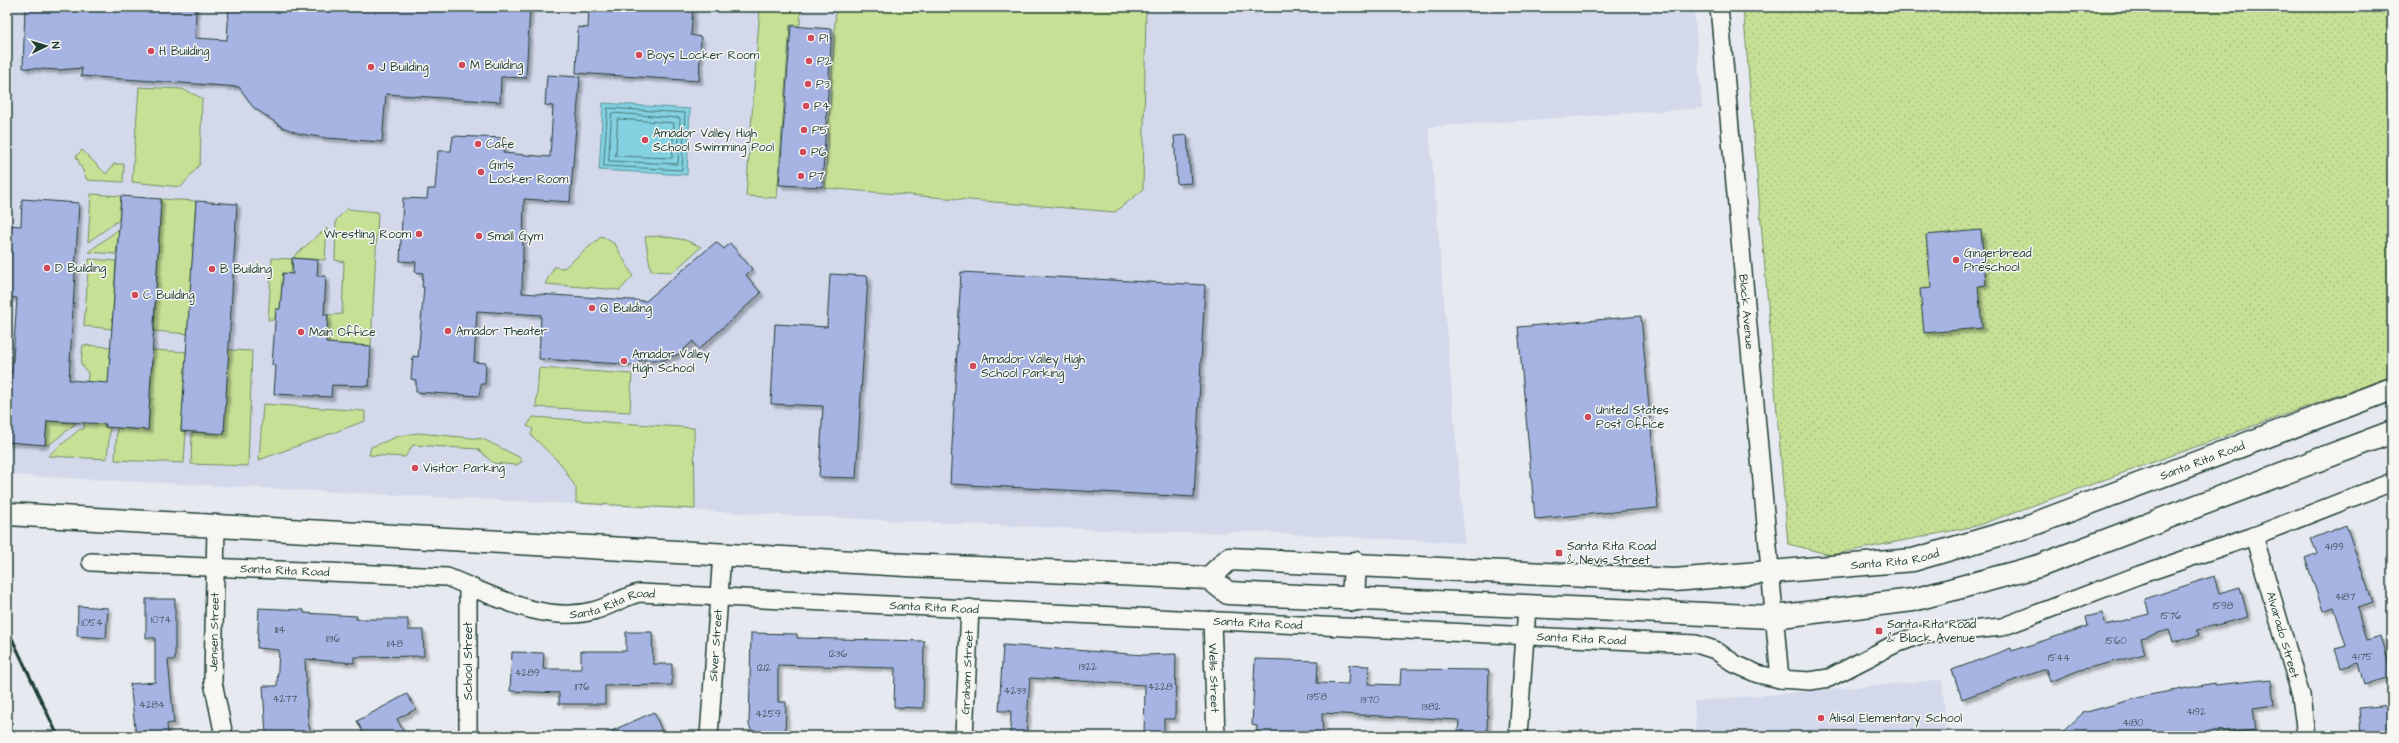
<svg xmlns="http://www.w3.org/2000/svg" width="2399" height="743" font-family="'Architects Daughter',sans-serif">
	<style>
		.built { fill: #d3d9eb }
		.grass { fill: #c6e096; stroke: #728e65 }
		.park { fill: url(#park-dots); stroke: #728e65 }
		.water { fill: #83d1e1; stroke: #5b969c }
		.lines { fill: none; stroke-linecap: round; stroke-linejoin: round }
		.shore { stroke: #477879; stroke-width: 1 }
		.building { fill: #a6b3e3; stroke: #1f3d34; filter: url(#shadow) }
		.street-casing { stroke: #1f3d34; stroke-width: 20 }
		.secondary-casing { stroke: #1f3d34; stroke-width: 25 }
		.street { stroke: #f6f6f2; stroke-width: 17 }
		.secondary { stroke: #f6f6f2; stroke-width: 22 }
		.rail { stroke: #1f3d34; stroke-width: 3 }
		.poi-dot { fill: #d1495b; stroke: #f6f6f2; stroke-width: 1.5 }
		.labels { text-anchor: middle; stroke-width: 3; stroke-linejoin: round; paint-order: stroke }
		.number-label { font-size: 10px; fill: #415a60 }
		.poi-label { font-size: 12px; fill: #1f3d34; stroke: #f6f6f2; text-anchor: start }
		.street-label { font-size: 12px; fill: #1f3d34; stroke: #f6f6f2 }
	</style>
	<defs>
		<pattern id="park-dots" width="8" height="8" patternUnits="userSpaceOnUse"><rect width="8" height="8" fill="#c6e096"/><path d="M2 2h.1M6 6h.1" fill="none" stroke="#aac182" stroke-width="1.8" stroke-linecap="round"/></pattern>
		<filter id="shadow"><feDropShadow dx="3.5" dy="3.5" stdDeviation="1" flood-color="#0004"/></filter>
	</defs>
	<rect width="100%" height="100%" fill="#e6e9ef"/>
	<filter id="ink" filterUnits="userSpaceOnUse"><feTurbulence type="fractalNoise" baseFrequency=".025" numOctaves="2"/><feDisplacementMap in="SourceGraphic" scale="8" xChannelSelector="R" yChannelSelector="G"/><feConvolveMatrix kernelMatrix="1 2 1 2 8 2 1 2 1" color-interpolation-filters="sRGB"/></filter>
	<g filter="url(#ink)">
		<path class="built" d="M 7,7 L 1694,7 L 1702,108 L 1429,127 L 1465,543 L 1256,532 L 1177,533 L 921,522 L 7,475 Z
			M 1942,680 L 1947,736 L 1697,736 L 1694,701 Z"/>
		<path class="grass" d="M 760,7 L 801,7 L 800,25 L 790,25 L 777,198 L 746,196 Z
			M 836,7 L 1146,7 L 1143,190 L 1115,212 L 825,188 Z
			M 139,87 L 182,89 L 202,98 L 200,164 L 181,187 L 132,182 Z
			M 82,150 L 106,174 L 114,164 L 124,164 L 123,182 L 87,180 L 76,156 Z
			M 91,194 L 121,196 L 119,220 L 88,242 Z
			M 161,199 L 196,201 L 188,334 L 154,331 Z
			M 347,209 L 378,212 L 371,346 L 326,343 L 328,315 L 342,314 L 344,262 L 335,260 L 336,220 Z
			M 327,228 L 325,260 L 294,258 L 295,255 Z
			M 119,229 L 116,254 L 88,252 Z
			M 602,236 L 615,244 L 633,276 L 620,290 L 545,284 L 554,267 L 564,268 Z
			M 662,236 L 685,240 L 701,247 L 673,272 L 651,271 L 645,237 Z
			M 272,258 L 292,259 L 291,274 L 283,274 L 280,309 L 276,309 L 275,320 L 268,320 Z
			M 89,259 L 116,261 L 112,329 L 84,326 Z
			M 83,345 L 111,347 L 105,427 L 110,428 L 107,459 L 48,456 L 80,429 L 84,429 L 88,373 L 81,364 Z
			M 153,350 L 187,352 L 181,431 L 186,431 L 184,463 L 115,460 L 117,428 L 148,430 Z
			M 228,350 L 252,351 L 248,466 L 191,464 L 192,432 L 224,434 Z
			M 539,368 L 632,374 L 630,412 L 536,407 Z
			M 263,404 L 365,411 L 365,421 L 259,460 Z
			M 533,417 L 694,428 L 695,509 L 576,503 L 576,488 L 561,464 L 531,435 L 533,429 L 527,426 Z
			M 47,421 L 76,423 L 49,445 L 45,445 Z
			M 418,433 L 483,439 L 519,457 L 522,462 L 516,465 L 493,463 L 478,449 L 413,445 L 405,457 L 369,455 L 371,447 L 399,436 Z"/>
		<path class="park" d="M 1743,7 L 2392,7 L 2392,376 L 1976,526 L 1831,555 L 1788,544 Z"/>
		<path class="water" d="M 603,103 L 690,109 L 687,175 L 599,170 Z"/>
		<g class="lines">
			<path class="shore" d="M 608,108 L 685,113 L 682,170 L 604,166 Z
				M 612,113 L 680,118 L 678,164 L 609,161 Z
				M 618,119 L 674,123 L 672,158 L 616,156 Z"/>
		</g>
		<path class="building" d="M 25,7 L 196,7 L 195,38 L 227,40 L 229,7 L 530,7 L 526,78 L 501,77 L 500,102 L 386,94 L 382,142 L 326,138 L 300,134 L 282,127 L 253,107 L 239,87 L 81,76 L 82,68 L 59,70 L 23,68 Z
			M 589,7 L 693,7 L 691,35 L 701,37 L 699,81 L 576,73 L 578,27 L 588,28 Z
			M 791,26 L 832,29 L 822,187 L 779,185 Z
			M 547,75 L 580,77 L 570,202 L 524,199 L 522,293 L 646,301 L 716,242 L 724,249 L 730,243 L 752,269 L 746,275 L 761,293 L 698,350 L 693,341 L 679,354 L 663,360 L 639,360 L 638,365 L 539,359 L 541,315 L 477,311 L 474,362 L 486,363 L 485,384 L 481,384 L 479,396 L 416,392 L 416,380 L 411,379 L 413,356 L 418,357 L 424,287 L 422,287 L 423,273 L 415,272 L 416,262 L 400,261 L 403,198 L 427,199 L 428,189 L 435,189 L 438,151 L 451,151 L 453,136 L 504,138 L 503,153 L 550,157 L 553,106 L 545,105 Z
			M 1187,135 L 1191,183 L 1177,184 L 1174,136 Z
			M 121,196 L 161,199 L 148,430 L 105,427 L 106,424 L 47,421 L 45,445 L 7,442 L 7,373 L 12,373 L 17,298 L 7,297 L 7,225 L 21,226 L 22,199 L 79,203 L 69,380 L 108,383 Z
			M 196,201 L 237,204 L 224,434 L 181,431 Z
			M 1981,230 L 1986,285 L 1978,286 L 1982,328 L 1924,333 L 1920,289 L 1931,288 L 1926,235 Z
			M 292,258 L 318,260 L 317,276 L 326,276 L 324,315 L 328,315 L 326,343 L 371,346 L 369,386 L 332,385 L 331,397 L 274,394 L 276,366 L 272,365 L 276,309 L 280,309 L 283,273 L 293,274 Z
			M 961,272 L 1205,285 L 1194,497 L 950,484 Z
			M 830,274 L 868,276 L 856,478 L 819,477 L 823,406 L 771,404 L 775,324 L 827,327 Z
			M 1641,316 L 1658,508 L 1535,519 L 1518,327 Z
			M 2346,525 L 2373,603 L 2357,608 L 2366,640 L 2381,636 L 2392,676 L 2365,685 L 2359,663 L 2341,668 L 2335,649 L 2346,646 L 2334,607 L 2323,611 L 2305,558 L 2317,553 L 2311,539 Z
			M 2214,576 L 2219,593 L 2240,587 L 2248,617 L 2197,630 L 2199,635 L 2173,643 L 2169,630 L 2141,638 L 2145,654 L 2080,670 L 2050,682 L 2046,669 L 1962,699 L 1952,670 L 2011,648 L 2012,651 L 2088,626 L 2086,617 L 2102,613 L 2106,625 L 2149,614 L 2145,599 Z
			M 146,599 L 175,599 L 175,660 L 168,660 L 174,723 L 167,724 L 168,736 L 136,736 L 130,684 L 155,682 L 155,638 L 146,638 Z
			M 78,606 L 108,608 L 106,638 L 77,636 Z
			M 259,608 L 304,610 L 304,613 L 357,616 L 356,619 L 408,619 L 408,630 L 423,630 L 424,656 L 354,657 L 354,663 L 305,659 L 308,724 L 313,736 L 266,736 L 263,686 L 277,686 L 279,650 L 257,648 Z
			M 626,632 L 652,632 L 653,664 L 672,664 L 672,685 L 605,686 L 605,704 L 559,704 L 559,693 L 510,691 L 512,652 L 544,653 L 543,669 L 581,669 L 581,651 L 626,651 Z
			M 751,633 L 797,634 L 797,638 L 924,641 L 923,708 L 894,707 L 895,668 L 778,665 L 778,702 L 786,702 L 785,736 L 754,736 L 749,725 Z
			M 1003,645 L 1145,655 L 1176,654 L 1175,719 L 1164,719 L 1164,736 L 1144,736 L 1145,685 L 1030,678 L 1026,736 L 1010,736 L 1011,711 L 999,711 Z
			M 1255,659 L 1318,661 L 1317,683 L 1348,684 L 1349,665 L 1369,666 L 1368,684 L 1400,685 L 1401,669 L 1489,670 L 1487,733 L 1458,732 L 1459,720 L 1322,713 L 1323,736 L 1257,736 L 1257,726 L 1252,725 Z
			M 2271,679 L 2274,705 L 2253,708 L 2256,730 L 2234,732 L 2234,730 L 2199,736 L 2058,736 L 2083,713 L 2149,695 L 2215,683 L 2215,685 Z
			M 407,694 L 416,709 L 397,719 L 406,736 L 365,736 L 357,721 Z
			M 2392,705 L 2392,736 L 2361,736 L 2359,708 Z
			M 654,712 L 664,736 L 600,736 Z"/>
		<g class="lines">
			<g class="street-casing">
				<g id="street">
					<path id="s1" d="M 1719,7 L 1780,679"/>
					<path d="M 216,526 L 213,682 L 224,736"/>
					<path id="s2" d="M 2254,536 L 2301,696 L 2306,736"/>
					<path id="s3" d="M 91,562 L 447,577 C 492,595 543,624 593,611 C 609,607 623,597 639,593 L 1696,644 L 1715,650 L 1735,664 L 1758,674 L 1780,679 L 1810,681 L 1829,678 L 1893,645 L 1920,635 L 2002,627 L 2139,575 L 2254,536 L 2392,482"/>
					<path id="s4" d="M 1212,620 L 1216,736"/>
					<path d="M 468,736 L 468,586"/>
					<path id="s5" d="M 709,736 L 722,554"/>
					<path id="s6" d="M 964,736 L 970,608"/>
					<path d="M 1518,736 L 1527,607"/>
				</g>
			</g>
			<g class="secondary-casing">
				<g id="secondary">
					<path d="M 7,514 L 906,565 L 1209,578 L 1228,593 L 1773,617 L 1913,600 L 2039,566 L 2392,432"/>
					<path id="s7" d="M 1209,578 L 1229,559 L 1674,580 L 1913,560 L 2026,527 L 2392,389"/>
					<path d="M 1353,600 L 1355,563"/>
				</g>
			</g>
			<use href="#street" class="street"/>
			<use href="#secondary" class="secondary"/>
			<path class="rail" d="M 7,628 L 58,736"/>
		</g>
	</g>
	<g class="poi-dot">
		<circle cx="811" cy="38" r="4"/>
		<circle cx="151" cy="51" r="4"/>
		<circle cx="639" cy="55" r="4"/>
		<circle cx="809" cy="61" r="4"/>
		<circle cx="462" cy="65" r="4"/>
		<circle cx="371" cy="67" r="4"/>
		<circle cx="808" cy="84" r="4"/>
		<circle cx="806" cy="106" r="4"/>
		<circle cx="804" cy="130" r="4"/>
		<circle cx="645" cy="140" r="4"/>
		<circle cx="478" cy="144" r="4"/>
		<circle cx="803" cy="152" r="4"/>
		<circle cx="481" cy="172" r="4"/>
		<circle cx="801" cy="176" r="4"/>
		<circle cx="419" cy="234" r="4"/>
		<circle cx="479" cy="236" r="4"/>
		<circle cx="1956" cy="260" r="4"/>
		<circle cx="47" cy="268" r="4"/>
		<circle cx="212" cy="269" r="4"/>
		<circle cx="135" cy="295" r="4"/>
		<circle cx="592" cy="308" r="4"/>
		<circle cx="448" cy="331" r="4"/>
		<circle cx="301" cy="332" r="4"/>
		<circle cx="624" cy="361" r="4"/>
		<circle cx="973" cy="366" r="4"/>
		<circle cx="1588" cy="417" r="4"/>
		<circle cx="415" cy="468" r="4"/>
		<rect x="1555" y="549" width="8" height="8" rx="2"/>
		<rect x="1875" y="627" width="8" height="8" rx="2"/>
		<circle cx="1821" cy="718" r="4"/>
	</g>
	<g class="labels">
		<g class="number-label">
			<text x="2334" y="550">4199</text>
			<text x="2345" y="600">4187</text>
			<text x="2223" y="609">1598</text>
			<text x="2171" y="619">1576</text>
			<text x="161" y="623">1074</text>
			<text x="92" y="626">1054</text>
			<text x="280" y="633">1114</text>
			<text x="333" y="642">1136</text>
			<text x="2116" y="644">1560</text>
			<text x="395" y="647">1148</text>
			<text x="838" y="657">1236</text>
			<text x="2362" y="660">4175</text>
			<text x="2059" y="661">1544</text>
			<text x="1088" y="670">1322</text>
			<text x="764" y="671">1212</text>
			<text x="527" y="676">4289</text>
			<text x="582" y="690">1176</text>
			<text x="1160" y="690">4228</text>
			<text x="1015" y="694">4233</text>
			<text x="1317" y="700">1358</text>
			<text x="285" y="702">4277</text>
			<text x="1370" y="703">1370</text>
			<text x="152" y="708">4284</text>
			<text x="1431" y="710">1382</text>
			<text x="2196" y="715">4192</text>
			<text x="768" y="717">4259</text>
			<text x="2133" y="726">4180</text>
		</g>
		<g class="poi-label">
			<text x="819" y="42">P1</text>
			<text x="159" y="55">H Building</text>
			<text x="647" y="59">Boys Locker Room</text>
			<text x="817" y="65">P2</text>
			<text x="470" y="69">M Building</text>
			<text x="379" y="71">J Building</text>
			<text x="816" y="88">P3</text>
			<text x="814" y="110">P4</text>
			<text x="812" y="134">P5</text>
			<text x="653" y="137">Amador Valley High<tspan x="653" dy="14">School Swimming Pool</tspan></text>
			<text x="486" y="148">Cafe</text>
			<text x="811" y="156">P6</text>
			<text x="489" y="169">Girls<tspan x="489" dy="14">Locker Room</tspan></text>
			<text x="809" y="180">P7</text>
			<text x="411" y="238" text-anchor="end">Wrestling Room</text>
			<text x="487" y="240">Small Gym</text>
			<text x="1964" y="257">Gingerbread<tspan x="1964" dy="14">Preschool</tspan></text>
			<text x="55" y="272">D Building</text>
			<text x="220" y="273">B Building</text>
			<text x="143" y="299">C Building</text>
			<text x="600" y="312">Q Building</text>
			<text x="456" y="335">Amador Theater</text>
			<text x="309" y="336">Main Office</text>
			<text x="632" y="358">Amador Valley<tspan x="632" dy="14">High School</tspan></text>
			<text x="981" y="363">Amador Valley High<tspan x="981" dy="14">School Parking</tspan></text>
			<text x="1596" y="414">United States<tspan x="1596" dy="14">Post Office</tspan></text>
			<text x="423" y="472">Visitor Parking</text>
			<text x="1567" y="550">Santa Rita Road<tspan x="1567" dy="14">&amp; Nevis Street</tspan></text>
			<text x="1887" y="628">Santa Rita Road<tspan x="1887" dy="14">&amp; Black Avenue</tspan></text>
			<text x="1829" y="722">Alisal Elementary School</text>
		</g>
		<g class="street-label">
			<text dy="4" stroke="none"><textPath href="#s1" startOffset="306">Black Avenue</textPath></text>
			<text dy="4" stroke="none"><textPath href="#s7" startOffset="1019">Santa Rita Road</textPath></text>
			<text dy="4" stroke="none"><textPath href="#s7" startOffset="695">Santa Rita Road</textPath></text>
			<text dy="4" stroke="none"><textPath href="#s3" startOffset="194">Santa Rita Road</textPath></text>
			<text dy="4" stroke="none"><textPath href="#s3" startOffset="530">Santa Rita Road</textPath></text>
			<text dy="4" stroke="none"><textPath href="#s3" startOffset="854">Santa Rita Road</textPath></text>
			<text dy="4" stroke="none"><textPath href="#s3" startOffset="1178">Santa Rita Road</textPath></text>
			<text transform="translate(214 632) rotate(-89)" y="4">Jensen Street</text>
			<text dy="4" stroke="none"><textPath href="#s2" startOffset="103">Alvarado Street</textPath></text>
			<text dy="4" stroke="none"><textPath href="#s3" startOffset="1502">Santa Rita Road</textPath></text>
			<text dy="4" stroke="none"><textPath href="#s5" startOffset="91">Silver Street</textPath></text>
			<text transform="translate(468 661) rotate(-90)" y="4">School Street</text>
			<text dy="4" stroke="none"><textPath href="#s6" startOffset="64">Graham Street</textPath></text>
			<text dy="4" stroke="none"><textPath href="#s4" startOffset="58">Wells Street</textPath></text>
		</g>
	</g>
	<rect width="2399" height="743" fill="none" stroke="#f6f6f2" stroke-width="24"/>
	<rect x="12" y="12" width="2375" height="719" fill="none" stroke="#1f3d34" stroke-width="1.5" filter="url(#ink)"/>
	<g transform="translate(46 46) rotate(85)" stroke="#f6f6f2" stroke-width="3" paint-order="stroke">
	<path d="M0-3L7 15L0 10L-7 15Z" fill="#1f3d34"/>
	<text y="-6" font-size="11" font-weight="bold" text-anchor="middle" fill="#1f3d34">N</text>
	</g>
</svg>
